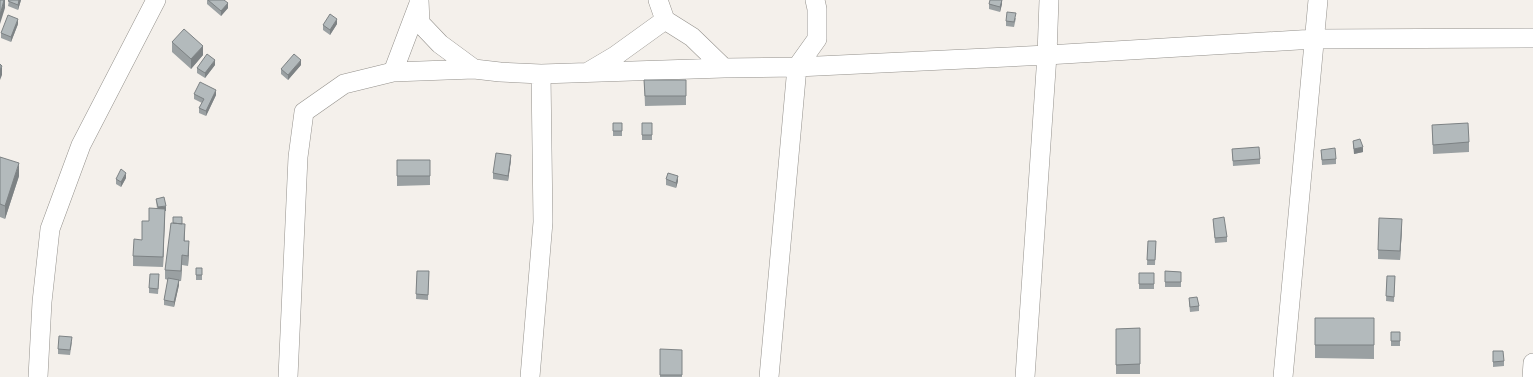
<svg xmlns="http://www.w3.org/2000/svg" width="1533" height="377" font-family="Jost,sans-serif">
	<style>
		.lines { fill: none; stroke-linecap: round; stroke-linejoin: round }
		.minor-casing { stroke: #94918c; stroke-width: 20 }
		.minor { stroke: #fff; stroke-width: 19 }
		.wall { fill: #9aa0a2 }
		.shaded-wall { fill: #7d8284 }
		.building { fill: #b3babc; stroke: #7d8284 }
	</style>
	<rect width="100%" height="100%" fill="#f4f0eb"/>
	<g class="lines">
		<g class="minor-casing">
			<path id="minor" d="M 419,0 L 420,23 L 440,44 L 474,69 L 500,72 L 541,74 L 724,68 L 797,67 L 1047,55 L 1315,39 L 1533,38
				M 658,0 L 665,20 L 692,37 L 724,68
				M 393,72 L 418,6
				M 588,72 L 615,56 L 665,20
				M 38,377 L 42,302 L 50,229 L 81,145 L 156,0
				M 288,377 L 298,157 L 304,112 L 344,84 L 393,72 L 474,69
				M 530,377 L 543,222 L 541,74
				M 769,377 L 797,67 L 817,39 L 817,9 L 815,0
				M 1025,377 L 1047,55 L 1049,0
				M 1283,377 L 1318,0
				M 1532,377 L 1533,363"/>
		</g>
		<use href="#minor" class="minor"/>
	</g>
	<path class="wall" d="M 9,0 L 21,0 L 18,10 L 8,6 Z
		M 207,0 L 224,0 L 228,8 L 221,16 L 207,4 Z
		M 1002,0 L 1002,4 L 1000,12 L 989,9 L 989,4 Z
		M 1016,18 L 1014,27 L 1006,26 L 1006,21 Z
		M 18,24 L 11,42 L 1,38 L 1,33 Z
		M 337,24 L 330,35 L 323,30 L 323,25 Z
		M 172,42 L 203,55 L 191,69 L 172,52 Z
		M 215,65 L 205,78 L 197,73 L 197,68 Z
		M 301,65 L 288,80 L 281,74 L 281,69 Z
		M 644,80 L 686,80 L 686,105 L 645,106 Z
		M 194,94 L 216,95 L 206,116 L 199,113 L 199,108 L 202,103 L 194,99 Z
		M 613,123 L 622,123 L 622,136 L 613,136 Z
		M 642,123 L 652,123 L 652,140 L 642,140 Z
		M 1432,125 L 1469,142 L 1469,152 L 1433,154 Z
		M 1353,141 L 1363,152 L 1354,154 L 1353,146 Z
		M 1232,149 L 1260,159 L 1260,164 L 1233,166 Z
		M 1321,150 L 1336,159 L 1336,164 L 1322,165 Z
		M 0,157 L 19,176 L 5,219 L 0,217 Z
		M 397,160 L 430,176 L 430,185 L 397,186 Z
		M 511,160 L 508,181 L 493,179 L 493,173 Z
		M 126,178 L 121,187 L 116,184 L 116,179 Z
		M 666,179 L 678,181 L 676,188 L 666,185 Z
		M 156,199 L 166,211 L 165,211 L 163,267 L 133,266 L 133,256 L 142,240 L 149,221 L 157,209 Z
		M 1213,219 L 1227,237 L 1227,242 L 1215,243 Z
		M 182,224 L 185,234 L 185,241 L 189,251 L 188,266 L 182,265 L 181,281 L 179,281 L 179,285 L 174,307 L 164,305 L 164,300 L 168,280 L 165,279 L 165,270 Z
		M 1402,228 L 1400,260 L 1378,259 L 1378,250 Z
		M 1148,241 L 1156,241 L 1155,265 L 1147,265 Z
		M 196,268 L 202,268 L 202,280 L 196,280 Z
		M 417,271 L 429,271 L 428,300 L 416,299 Z
		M 1165,271 L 1181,272 L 1181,287 L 1165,287 Z
		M 1139,273 L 1154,273 L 1154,289 L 1139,289 Z
		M 1387,276 L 1395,276 L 1394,302 L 1386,301 Z
		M 159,279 L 158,294 L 149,293 L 149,288 Z
		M 1189,298 L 1199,306 L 1199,311 L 1190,312 L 1189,303 Z
		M 1315,318 L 1374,318 L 1374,359 L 1315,358 Z
		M 1140,328 L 1140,374 L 1116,374 L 1116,329 Z
		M 1391,332 L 1400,332 L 1400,346 L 1391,346 Z
		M 72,342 L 70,355 L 58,354 L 58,349 Z
		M 682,350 L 682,377 L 660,377 L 660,375 Z
		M 1493,351 L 1504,361 L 1504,366 L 1493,367 Z"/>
	<path class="shaded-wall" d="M 4,0 L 5,0 L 5,8 L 0,24 L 0,15 Z
		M 19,0 L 21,0 L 18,10 L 18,5 Z
		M 1002,0 L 1002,4 L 1000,12 L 1000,7 Z
		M 228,3 L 228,8 L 221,16 L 221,11 Z
		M 18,19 L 18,24 L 11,42 L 11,37 Z
		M 337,19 L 337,24 L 330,35 L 330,30 Z
		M 203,46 L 203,55 L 191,69 L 191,59 Z
		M 215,60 L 215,65 L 205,78 L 205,73 Z
		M 301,60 L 301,65 L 288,80 L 288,75 Z
		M 2,66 L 2,75 L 0,80 L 0,70 Z
		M 216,90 L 216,95 L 206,116 L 206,111 Z
		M 1363,147 L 1363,152 L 1354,154 L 1354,149 Z
		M 511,155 L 511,160 L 508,181 L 508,176 Z
		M 19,163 L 19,176 L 5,219 L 5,206 Z
		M 126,173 L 126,178 L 121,187 L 121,182 Z
		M 678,176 L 678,181 L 676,188 L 676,183 Z
		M 166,206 L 166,211 L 165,211 L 163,267 L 163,257 L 158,207 Z
		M 1402,219 L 1402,228 L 1400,260 L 1400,251 Z
		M 189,241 L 189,251 L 188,266 L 188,256 Z
		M 182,255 L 182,265 L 181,281 L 181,271 Z
		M 179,280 L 179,285 L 174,307 L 174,302 Z"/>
	<path class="building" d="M 0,0 L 4,0 L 0,15 Z
		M 9,0 L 19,0 L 18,5 L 8,1 Z
		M 208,0 L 224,0 L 228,3 L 221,11 Z
		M 990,0 L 1002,0 L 1000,7 L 989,4 Z
		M 1007,12 L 1016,13 L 1014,22 L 1006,21 Z
		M 330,14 L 337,19 L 330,30 L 323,25 Z
		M 8,15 L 18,19 L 11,37 L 1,33 Z
		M 184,29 L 203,46 L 191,59 L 172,42 Z
		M 207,54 L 215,60 L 205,73 L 197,68 Z
		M 294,54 L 301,60 L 288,75 L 281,69 Z
		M 0,64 L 2,66 L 0,70 Z
		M 644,80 L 686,80 L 686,96 L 645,96 Z
		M 200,82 L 216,90 L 206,111 L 199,108 L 204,99 L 194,94 Z
		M 613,123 L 622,123 L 622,131 L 613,131 Z
		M 642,123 L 652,123 L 652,135 L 642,135 Z
		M 1468,123 L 1469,142 L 1433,145 L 1432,125 Z
		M 1360,139 L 1363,147 L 1354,149 L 1353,141 Z
		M 1259,147 L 1260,159 L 1233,161 L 1232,149 Z
		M 1335,148 L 1336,159 L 1322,160 L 1321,150 Z
		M 496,153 L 511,155 L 508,176 L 493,173 Z
		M 0,157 L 19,163 L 5,206 L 0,204 Z
		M 397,160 L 430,160 L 430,176 L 397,176 Z
		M 121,169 L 126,173 L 121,182 L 116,179 Z
		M 668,173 L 678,176 L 676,183 L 666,179 Z
		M 164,197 L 166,206 L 158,207 L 156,199 Z
		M 149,208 L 165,209 L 163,257 L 133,256 L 134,239 L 142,240 L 142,221 L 149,221 Z
		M 173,217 L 182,217 L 182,224 L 173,223 Z
		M 1224,217 L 1227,237 L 1215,238 L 1213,219 Z
		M 1379,218 L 1402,219 L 1400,251 L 1378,250 Z
		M 171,223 L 185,224 L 184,241 L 189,241 L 188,256 L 182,255 L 181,271 L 165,270 Z
		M 1148,241 L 1156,241 L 1155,260 L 1147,260 Z
		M 196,268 L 202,268 L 202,275 L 196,275 Z
		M 417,271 L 429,271 L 428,295 L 416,294 Z
		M 1165,271 L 1181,272 L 1181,282 L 1165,282 Z
		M 1139,273 L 1154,273 L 1154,284 L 1139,284 Z
		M 150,274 L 159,274 L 158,289 L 149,288 Z
		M 1387,276 L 1395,276 L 1394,297 L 1386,296 Z
		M 168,278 L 179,280 L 174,302 L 164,300 Z
		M 1197,297 L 1199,306 L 1190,307 L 1189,298 Z
		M 1315,318 L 1374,318 L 1374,345 L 1315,345 Z
		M 1140,328 L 1140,364 L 1116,365 L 1116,329 Z
		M 1391,332 L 1400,332 L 1400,341 L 1391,341 Z
		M 59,336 L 72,337 L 70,350 L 58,349 Z
		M 660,349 L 682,350 L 682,375 L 660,375 Z
		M 1493,351 L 1503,351 L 1504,361 L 1493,362 Z"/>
</svg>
